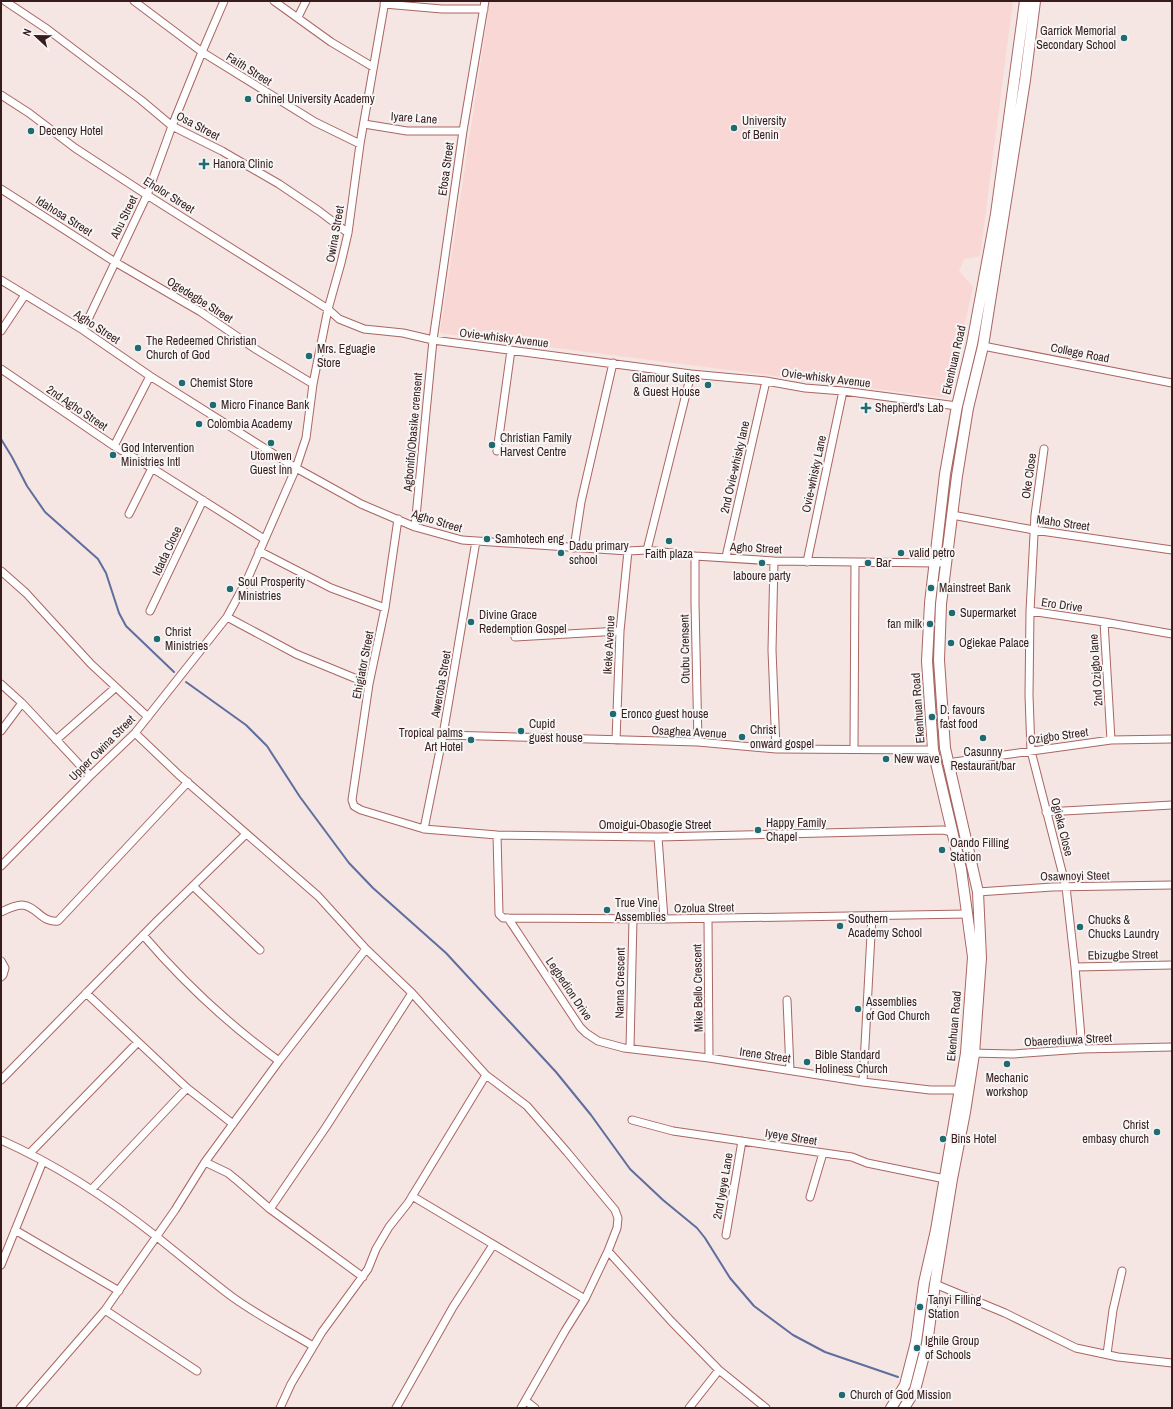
<svg xmlns="http://www.w3.org/2000/svg" width="1173" height="1409" font-family="'Archivo Narrow',sans-serif">
	<style>
		.built { fill: #f9d7d4 }
		.lines { fill: none; stroke-linecap: round; stroke-linejoin: round }
		.stream { stroke: #5f6e9c; stroke-width: 2 }
		.street-casing { stroke: #a96662; stroke-width: 9 }
		.secondary-casing { stroke: #a96662; stroke-width: 12 }
		.street { stroke: #fff; stroke-width: 7 }
		.secondary { stroke: #fff; stroke-width: 10 }
		.poi-dot { fill: #1f6b71; stroke: #f6f6f6; stroke-width: 1.5 }
		.labels { text-anchor: middle; stroke-width: 4; stroke-linejoin: round; paint-order: stroke }
		.poi-label { font-size: 12px; fill: #381c1b; stroke: #f6f6f6; text-anchor: start }
		.street-label { font-size: 12px; fill: #381c1b; stroke: #f6f6f6 }
	</style>
	<rect width="100%" height="100%" fill="#f5e5e3"/>
	<path class="built" d="M 490,1 L 1013,1 L 980,256 L 964,259 L 959,271 L 973,287 L 948,398 L 440,333 Z"/>
	<g class="lines">
		<path class="stream" d="M 1,439 L 12,457 L 27,486 L 45,512 L 98,559 L 106,573 L 119,613 L 126,626 L 174,672
			M 186,682 L 246,725 L 267,746 L 300,797 L 349,863 L 373,888 L 446,953 L 556,1072 L 591,1115 L 630,1169 L 663,1200 L 697,1228 L 705,1238 L 730,1278 L 754,1306 L 793,1335 L 825,1352 L 898,1377"/>
		<g class="street-casing">
			<path id="street" d="M 5,1 L 47,29 L 141,100 L 172,126 L 222,151 L 279,184 L 319,211 L 348,233
				M 134,1 L 202,52 L 315,122 L 360,144
				M 274,1 L 331,42 L 373,67
				M 384,4 L 442,9 L 484,9
				M 298,17 L 306,1
				M 1,95 L 29,113 L 75,148 L 147,195 L 328,309 L 339,319 L 364,329 L 403,333 L 433,340 L 691,374
				M 364,124 L 407,131 L 463,131
				M 1,189 L 115,262 L 201,312 L 257,350 L 313,384
				M 1,280 L 83,330 L 150,376 L 296,468 L 361,504 L 415,527 L 462,540 L 628,551 L 647,550 L 695,556 L 774,561 L 939,563
				M 83,330 L 147,195 L 172,126 L 202,52 L 224,1
				M 1,331 L 25,295
				M 983,346 L 1172,383
				M 1,369 L 114,446 L 152,468 L 264,539
				M 114,446 L 150,376
				M 1044,449 L 1035,515 L 1030,611 L 1029,695 L 1031,751 L 1066,887 L 1075,967 L 1082,1049
				M 497,451 L 511,350
				M 129,514 L 152,468
				M 952,515 L 1034,530 L 1172,550
				M 398,519 L 385,608 L 369,684 L 352,800 L 354,806 L 361,810 L 424,829 L 497,835 L 658,837 L 943,830 L 952,832
				M 415,527 L 433,340 L 463,131 L 485,1
				M 574,548 L 581,502 L 613,363
				M 647,550 L 691,374 L 766,381 L 805,388 L 843,391 L 957,406
				M 259,551 L 331,588 L 385,608
				M 695,556 L 695,603 L 698,742
				M 726,557 L 766,381
				M 774,561 L 772,650 L 776,749
				M 807,562 L 843,391
				M 1,571 L 26,593 L 91,664 L 148,717
				M 150,611 L 203,500
				M 1030,611 L 1104,622 L 1172,634
				M 227,617 L 296,654 L 369,684
				M 1104,622 L 1111,740
				M 515,637 L 620,631
				M 1,684 L 22,703 L 90,776
				M 1,731 L 22,703
				M 135,733 L 179,775 L 318,896 L 366,949 L 412,993 L 486,1075 L 527,1106 L 567,1152 L 615,1210 L 618,1218 L 617,1228 L 608,1251 L 585,1299 L 565,1331 L 521,1408
				M 443,735 L 698,742 L 776,749 L 933,750
				M 56,740 L 115,688
				M 616,740 L 620,631 L 628,551
				M 854,749 L 855,562
				M 947,763 L 1111,740 L 1172,739
				M 1046,812 L 1172,805
				M 424,829 L 443,735 L 476,541
				M 497,835 L 499,914 L 503,918 L 664,919 L 967,914
				M 658,837 L 664,919
				M 1,866 L 90,776 L 135,733 L 227,617 L 247,580 L 296,468 L 306,438 L 313,384 L 328,309 L 341,263 L 348,233 L 360,144 L 385,1
				M 193,886 L 260,950
				M 978,892 L 1052,887 L 1172,885
				M 1,912 C 7,909 15,905 22,905 C 37,906 41,923 58,921 L 188,782
				M 508,918 L 580,1027 L 586,1033 L 598,1041 L 624,1048 L 709,1058 L 863,1082 L 930,1090 L 962,1090
				M 708,919 L 709,1058
				M 143,935 C 184,983 228,1024 279,1061
				M 1,961 L 5,968 L 3,975 L 1,977
				M 1075,967 L 1172,965
				M 86,993 L 187,1088 L 233,1124
				M 787,1000 L 790,1070
				M 630,1048 L 633,919
				M 970,1053 L 1013,1054 L 1082,1049 L 1172,1047
				M 1,1080 L 157,921 L 246,834
				M 863,1082 L 872,916
				M 632,1120 L 673,1131 L 852,1157 L 867,1163 L 945,1179
				M 1,1140 C 57,1165 109,1199 157,1237 C 182,1257 206,1277 231,1296 C 257,1315 286,1330 313,1346
				M 30,1153 L 138,1042
				M 205,1162 L 228,1173 L 239,1182 L 270,1209 L 363,1277
				M 92,1189 L 187,1088
				M 412,1196 L 585,1299
				M 810,1197 L 823,1153
				M 270,1209 L 326,1127 L 412,993
				M 15,1230 L 119,1291
				M 726,1235 L 742,1141
				M 608,1251 L 671,1321 L 719,1370 L 766,1408
				M 1,1265 L 43,1161
				M 935,1284 L 1005,1313 L 1076,1348 L 1118,1357 L 1172,1363
				M 105,1310 L 175,1210 L 205,1162 L 279,1061 L 366,949
				M 1107,1354 L 1113,1310 L 1122,1271
				M 526,1401 L 535,1408
				M 20,1408 L 105,1310 L 197,1371
				M 280,1408 L 291,1384 L 322,1332 L 368,1269 L 376,1249 L 389,1227 L 408,1203 L 486,1075
				M 396,1408 L 453,1307 L 493,1245
				M 689,1408 L 719,1370"/>
		</g>
		<g class="secondary-casing">
			<path id="secondary" d="M 891,1408 L 905,1385 L 916,1342 L 924,1283 L 936,1230 L 966,1053 L 973,957 L 961,869 L 933,750 L 927,661 L 930,603 L 945,474 L 957,406 L 972,344 L 996,214 L 1025,1
				M 904,1408 L 915,1390 L 927,1344 L 935,1284 L 952,1179 L 965,1112 L 974,1054 L 981,958 L 978,892 L 945,748 L 939,660 L 941,604 L 957,476 L 968,408 L 983,346 L 1025,80 L 1035,1"/>
		</g>
		<use href="#street" class="street"/>
		<use href="#secondary" class="secondary"/>
	</g>
	<g class="poi-dot">
		<circle cx="1124" cy="38" r="4"/>
		<circle cx="248" cy="99" r="4"/>
		<circle cx="734" cy="128" r="4"/>
		<circle cx="31" cy="131" r="4"/>
		<path d="M202 158h4v4h4v4h-4v4h-4v-4h-4v-4h4z"/>
		<circle cx="138" cy="348" r="4"/>
		<circle cx="309" cy="356" r="4"/>
		<circle cx="182" cy="383" r="4"/>
		<circle cx="708" cy="385" r="4"/>
		<circle cx="213" cy="405" r="4"/>
		<path d="M864 402h4v4h4v4h-4v4h-4v-4h-4v-4h4z"/>
		<circle cx="199" cy="424" r="4"/>
		<circle cx="271" cy="443" r="4"/>
		<circle cx="492" cy="445" r="4"/>
		<circle cx="113" cy="455" r="4"/>
		<circle cx="487" cy="539" r="4"/>
		<circle cx="669" cy="541" r="4"/>
		<circle cx="561" cy="553" r="4"/>
		<circle cx="901" cy="553" r="4"/>
		<circle cx="762" cy="563" r="4"/>
		<circle cx="868" cy="563" r="4"/>
		<circle cx="931" cy="588" r="4"/>
		<circle cx="230" cy="589" r="4"/>
		<circle cx="952" cy="613" r="4"/>
		<circle cx="471" cy="622" r="4"/>
		<circle cx="930" cy="624" r="4"/>
		<circle cx="157" cy="639" r="4"/>
		<circle cx="951" cy="643" r="4"/>
		<circle cx="613" cy="714" r="4"/>
		<circle cx="932" cy="717" r="4"/>
		<circle cx="521" cy="731" r="4"/>
		<circle cx="742" cy="737" r="4"/>
		<circle cx="983" cy="738" r="4"/>
		<circle cx="471" cy="740" r="4"/>
		<circle cx="886" cy="759" r="4"/>
		<circle cx="758" cy="830" r="4"/>
		<circle cx="942" cy="850" r="4"/>
		<circle cx="607" cy="910" r="4"/>
		<circle cx="840" cy="926" r="4"/>
		<circle cx="1080" cy="927" r="4"/>
		<circle cx="858" cy="1009" r="4"/>
		<circle cx="807" cy="1062" r="4"/>
		<circle cx="1007" cy="1064" r="4"/>
		<circle cx="1157" cy="1132" r="4"/>
		<circle cx="943" cy="1139" r="4"/>
		<circle cx="920" cy="1307" r="4"/>
		<circle cx="917" cy="1348" r="4"/>
		<circle cx="842" cy="1395" r="4"/>
	</g>
	<g class="labels">
		<g class="poi-label">
			<text x="1116" y="35" text-anchor="end">Garrick Memorial<tspan x="1116" dy="14">Secondary School</tspan></text>
			<text x="256" y="103">Chinel University Academy</text>
			<text x="742" y="125">University<tspan x="742" dy="14">of Benin</tspan></text>
			<text x="39" y="135">Decency Hotel</text>
			<text x="213" y="168">Hanora Clinic</text>
			<text x="146" y="345">The Redeemed Christian<tspan x="146" dy="14">Church of God</tspan></text>
			<text x="317" y="353">Mrs. Eguagie<tspan x="317" dy="14">Store</tspan></text>
			<text x="700" y="382" text-anchor="end">Glamour Suites<tspan x="700" dy="14">&amp; Guest House</tspan></text>
			<text x="190" y="387">Chemist Store</text>
			<text x="221" y="409">Micro Finance Bank</text>
			<text x="875" y="412">Shepherd's Lab</text>
			<text x="207" y="428">Colombia Academy</text>
			<text x="500" y="442">Christian Family<tspan x="500" dy="14">Harvest Centre</tspan></text>
			<text x="121" y="452">God Intervention<tspan x="121" dy="14">Ministries Intl</tspan></text>
			<text x="271" y="460" text-anchor="middle">Utomwen<tspan x="271" dy="14">Guest Inn</tspan></text>
			<text x="495" y="543">Samhotech eng</text>
			<text x="569" y="550">Dadu primary<tspan x="569" dy="14">school</tspan></text>
			<text x="909" y="557">valid petro</text>
			<text x="669" y="558" text-anchor="middle">Faith plaza</text>
			<text x="876" y="567">Bar</text>
			<text x="762" y="580" text-anchor="middle">laboure party</text>
			<text x="238" y="586">Soul Prosperity<tspan x="238" dy="14">Ministries</tspan></text>
			<text x="939" y="592">Mainstreet Bank</text>
			<text x="960" y="617">Supermarket</text>
			<text x="479" y="619">Divine Grace<tspan x="479" dy="14">Redemption Gospel</tspan></text>
			<text x="922" y="628" text-anchor="end">fan milk</text>
			<text x="165" y="636">Christ<tspan x="165" dy="14">Ministries</tspan></text>
			<text x="959" y="647">Ogiekae Palace</text>
			<text x="940" y="714">D. favours<tspan x="940" dy="14">fast food</tspan></text>
			<text x="621" y="718">Eronco guest house</text>
			<text x="529" y="728">Cupid<tspan x="529" dy="14">guest house</tspan></text>
			<text x="750" y="734">Christ<tspan x="750" dy="14">onward gospel</tspan></text>
			<text x="463" y="737" text-anchor="end">Tropical palms<tspan x="463" dy="14">Art Hotel</tspan></text>
			<text x="983" y="756" text-anchor="middle">Casunny<tspan x="983" dy="14">Restaurant/bar</tspan></text>
			<text x="894" y="763">New wave</text>
			<text x="766" y="827">Happy Family<tspan x="766" dy="14">Chapel</tspan></text>
			<text x="950" y="847">Oando Filling<tspan x="950" dy="14">Station</tspan></text>
			<text x="615" y="907">True Vine<tspan x="615" dy="14">Assemblies</tspan></text>
			<text x="848" y="923">Southern<tspan x="848" dy="14">Academy School</tspan></text>
			<text x="1088" y="924">Chucks &amp;<tspan x="1088" dy="14">Chucks Laundry</tspan></text>
			<text x="866" y="1006">Assemblies<tspan x="866" dy="14">of God Church</tspan></text>
			<text x="815" y="1059">Bible Standard<tspan x="815" dy="14">Holiness Church</tspan></text>
			<text x="1007" y="1082" text-anchor="middle">Mechanic<tspan x="1007" dy="14">workshop</tspan></text>
			<text x="1149" y="1129" text-anchor="end">Christ<tspan x="1149" dy="14">embasy church</tspan></text>
			<text x="951" y="1143">Bins Hotel</text>
			<text x="928" y="1304">Tanyi Filling<tspan x="928" dy="14">Station</tspan></text>
			<text x="925" y="1345">Ighile Group<tspan x="925" dy="14">of Schools</tspan></text>
			<text x="850" y="1399">Church of God Mission</text>
		</g>
		<g class="street-label">
			<text transform="translate(249 69) rotate(32)" y="4">Faith Street</text>
			<text transform="translate(414 118) rotate(4)" y="4">Iyare Lane</text>
			<text transform="translate(198 126) rotate(28)" y="4">Osa Street</text>
			<text transform="translate(446 169) rotate(-82)" y="4">Efosa Street</text>
			<text transform="translate(169 195) rotate(32)" y="4">Eholor Street</text>
			<text transform="translate(64 216) rotate(32)" y="4">Idahosa Street</text>
			<text transform="translate(124 217) rotate(-64)" y="4">Abu Street</text>
			<text transform="translate(335 234) rotate(-80)" y="4">Owina Street</text>
			<text transform="translate(200 300) rotate(32)" y="4">Ogedegbe Street</text>
			<text transform="translate(97 327) rotate(33)" y="4">Agho Street</text>
			<text transform="translate(504 338) rotate(7)" y="4">Ovie-whisky Avenue</text>
			<text transform="translate(1080 353) rotate(11)" y="4">College Road</text>
			<text transform="translate(954 360) rotate(-77)" y="4">Ekenhuan Road</text>
			<text transform="translate(826 378) rotate(7)" y="4">Ovie-whisky Avenue</text>
			<text transform="translate(77 408) rotate(34)" y="4">2nd Agho Street</text>
			<text transform="translate(413 432) rotate(-85)" y="4">Agbonifo/Obasike crensent</text>
			<text transform="translate(735 467) rotate(-77)" y="4">2nd Ovie-whisky lane</text>
			<text transform="translate(814 474) rotate(-78)" y="4">Ovie-whisky Lane</text>
			<text transform="translate(1029 476) rotate(-82)" y="4">Oke Close</text>
			<text transform="translate(437 521) rotate(17)" y="4">Agho Street</text>
			<text transform="translate(1063 523) rotate(8)" y="4">Maho Street</text>
			<text transform="translate(756 548) rotate(3)" y="4">Agho Street</text>
			<text transform="translate(167 551) rotate(-65)" y="4">Idada Close</text>
			<text transform="translate(1062 605) rotate(8)" y="4">Ero Drive</text>
			<text transform="translate(609 645) rotate(-87)" y="4">Ikeke Avenue</text>
			<text transform="translate(685 649) rotate(-91)" y="4">Otubu Crensent</text>
			<text transform="translate(363 665) rotate(-79)" y="4">Ehigiator Street</text>
			<text transform="translate(1096 670) rotate(-94)" y="4">2nd Ozigbo lane</text>
			<text transform="translate(441 684) rotate(-80)" y="4">Aweroba Street</text>
			<text transform="translate(918 708) rotate(-94)" y="4">Ekenhuan Road</text>
			<text transform="translate(689 732) rotate(3)" y="4">Osaghea Avenue</text>
			<text transform="translate(1058 736) rotate(-8)" y="4">Ozigbo Street</text>
			<text transform="translate(102 748) rotate(-45)" y="4">Upper Owina Street</text>
			<text x="655" y="829">Omoigui-Obasogie Street</text>
			<text transform="translate(1062 827) rotate(76)" y="4">Ogieka Close</text>
			<text transform="translate(1075 876) rotate(-1)" y="4">Osawnoyi Steet</text>
			<text transform="translate(704 908) rotate(-1)" y="4">Ozolua Street</text>
			<text transform="translate(1123 955) rotate(-1)" y="4">Ebizugbe Street</text>
			<text transform="translate(620 983) rotate(-89)" y="4">Nanna Crescent</text>
			<text transform="translate(698 988) rotate(-91)" y="4">Mike Bello Crescent</text>
			<text transform="translate(569 989) rotate(56)" y="4">Legbedion Drive</text>
			<text transform="translate(954 1026) rotate(-85)" y="4">Ekenhuan Road</text>
			<text transform="translate(1068 1040) rotate(-3)" y="4">Obaerediuwa Street</text>
			<text transform="translate(765 1055) rotate(8)" y="4">Irene Street</text>
			<text transform="translate(791 1137) rotate(9)" y="4">Iyeye Street</text>
			<text transform="translate(723 1186) rotate(-80)" y="4">2nd Iyeye Lane</text>
		</g>
	</g>
	<rect width="1173" height="1409" fill="none" stroke="#381c1b" stroke-width="4"/>
	<g transform="translate(36 36) rotate(292)" stroke="#f6f6f6" stroke-width="3" paint-order="stroke">
	<path d="M0-3L7 15L0 10L-7 15Z" fill="#381c1b"/>
	<text y="-6" font-size="11" font-weight="bold" text-anchor="middle" fill="#381c1b">N</text>
	</g>
</svg>
